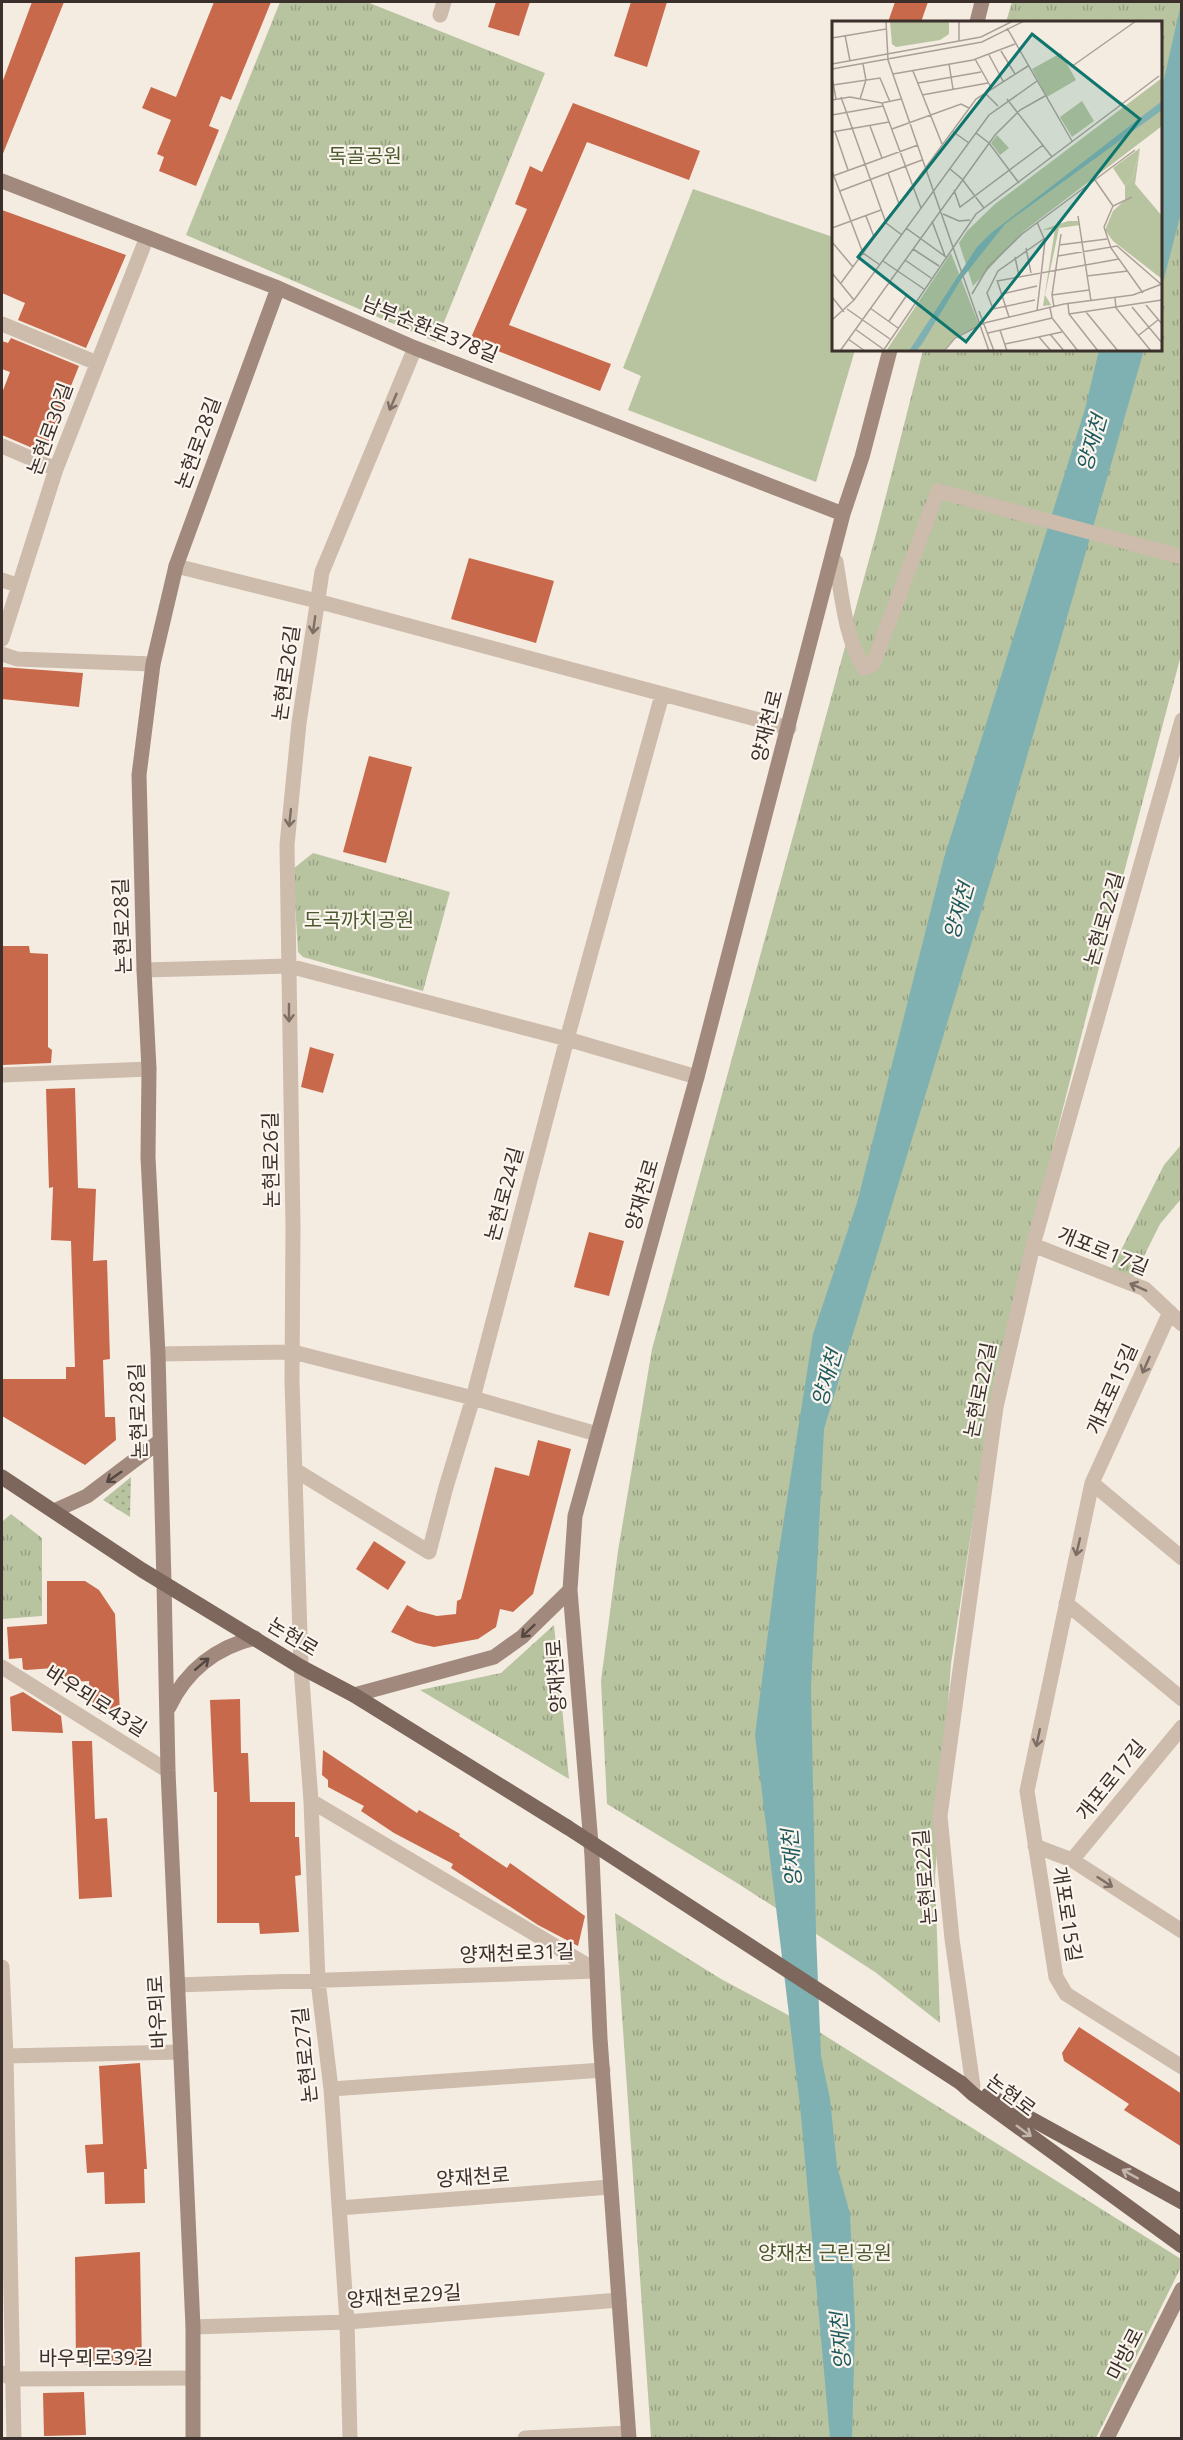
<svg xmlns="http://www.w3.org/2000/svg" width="1183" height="2440" font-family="'Open Sans','Noto Sans KR',sans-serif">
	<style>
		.grass { fill: url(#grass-dots) }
		.park { fill: url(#park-tufts) }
		.pitch { fill: #b8c4a0 }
		.water { fill: #7fb0b2 }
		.building { fill: #c8694b }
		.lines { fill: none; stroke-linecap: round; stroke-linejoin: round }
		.street { stroke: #cdbbac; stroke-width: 15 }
		.secondary { stroke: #a18a7d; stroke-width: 15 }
		.primary { stroke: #7d675c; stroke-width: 15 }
		.primary-bridge { stroke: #7d675c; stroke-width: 15 }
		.oneway { stroke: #7d6f65 }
		.oneway2 { stroke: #544640 }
		.oneway3 { stroke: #c2b5ac }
		.labels { text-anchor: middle; stroke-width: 4.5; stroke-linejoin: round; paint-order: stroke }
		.park-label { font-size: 20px; fill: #4a5a2e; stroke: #fbf5ee }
		.street-label { font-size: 20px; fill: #3b302b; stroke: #fbf5ee }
		.water-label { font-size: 21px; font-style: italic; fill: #1f5a5e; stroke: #fbf5ee }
		.inset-road { fill: none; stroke: #aaa098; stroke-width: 1.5 }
		.view { fill: #0f766e; fill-opacity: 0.15; stroke: #0f766e; stroke-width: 3 }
		.inset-edge { fill: none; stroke: #3b302b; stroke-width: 3 }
	</style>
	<defs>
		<pattern id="grass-dots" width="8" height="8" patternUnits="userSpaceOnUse" patternTransform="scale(1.5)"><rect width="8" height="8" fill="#b8c4a0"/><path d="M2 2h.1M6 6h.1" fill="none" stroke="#97a083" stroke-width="1.8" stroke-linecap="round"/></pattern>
		<pattern id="park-tufts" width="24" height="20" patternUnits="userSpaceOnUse" patternTransform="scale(1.5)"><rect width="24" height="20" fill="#b8c4a0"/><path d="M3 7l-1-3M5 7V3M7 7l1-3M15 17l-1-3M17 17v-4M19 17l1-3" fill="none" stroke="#97a083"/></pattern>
	</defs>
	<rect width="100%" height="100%" fill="#f4ebe1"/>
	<path class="grass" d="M 131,1477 L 130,1517 L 103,1500 Z"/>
	<path class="park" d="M 280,2 L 367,2 L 545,73 L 436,342 L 186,235 Z
		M 1012,2 L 1181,2 L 1181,655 L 1083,1029 L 995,1377 L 951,1664 L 935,1877 L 940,2023 L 875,1972 L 737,1883 L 607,1804 L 601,1681 L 618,1551 L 652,1349 L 878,527 L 923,350 L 1160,350 L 1160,22 L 1006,22 Z
		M 313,853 L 450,892 L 423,991 L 303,957 L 298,952 L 293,869 Z
		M 1181,1145 L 1181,1199 L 1160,1224 L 1133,1278 L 1110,1272 L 1164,1165 Z
		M 11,1514 L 42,1538 L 42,1616 L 2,1619 L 2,1522 Z
		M 554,1625 L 569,1779 L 420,1690 L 501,1673 Z
		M 615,1913 L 721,1979 L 816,2030 L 1181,2259 L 1181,2267 L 1096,2438 L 651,2438 Z"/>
	<path class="pitch" d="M 693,189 L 833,237 L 834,350 L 855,350 L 816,482 L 628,410 L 641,376 L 623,368 Z"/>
	<path class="water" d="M 1181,4 L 1181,213 L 1161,290 L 1161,92 Z
		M 1099,350 L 1144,350 L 1004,836 L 824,1429 L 811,1687 L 816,1934 L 821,2056 L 830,2099 L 837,2166 L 850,2214 L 855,2325 L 852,2438 L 830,2438 L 800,2105 L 755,1735 L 776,1570 L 813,1334 L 857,1203 L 944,858 L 1085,409 Z"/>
	<path class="building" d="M 32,2 L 64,2 L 2,156 L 2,83 Z
		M 214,2 L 271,2 L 231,100 L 221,96 L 209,126 L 219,130 L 196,186 L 159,171 L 164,157 L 157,154 L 171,120 L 142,108 L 151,87 L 176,97 Z
		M 496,2 L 530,2 L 519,36 L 488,27 Z
		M 631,2 L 667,2 L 647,67 L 614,56 Z
		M 895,2 L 928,2 L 921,22 L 888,22 Z
		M 573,103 L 700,151 L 689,180 L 587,142 L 509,325 L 611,364 L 600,391 L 470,340 L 527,209 L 515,204 L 530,166 L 542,172 Z
		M 2,210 L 126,255 L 86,348 L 18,320 L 25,303 L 2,293 Z
		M 11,338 L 79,366 L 44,453 L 2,435 L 2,393 L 10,372 L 2,369 L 2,341 L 8,343 Z
		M 469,558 L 554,581 L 536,643 L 451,619 Z
		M 2,667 L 83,673 L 79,707 L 2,699 Z
		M 369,756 L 412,767 L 386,863 L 343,852 Z
		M 2,946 L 29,946 L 30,953 L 48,954 L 48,1047 L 52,1050 L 51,1063 L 2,1065 Z
		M 310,1047 L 334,1054 L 323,1093 L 301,1087 Z
		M 75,1088 L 78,1188 L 96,1189 L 93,1261 L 107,1260 L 110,1359 L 103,1360 L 105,1417 L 115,1417 L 116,1440 L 85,1465 L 2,1416 L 2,1379 L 66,1379 L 66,1367 L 75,1367 L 71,1241 L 51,1240 L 53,1187 L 49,1188 L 46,1089 Z
		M 589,1232 L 624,1241 L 609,1296 L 574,1287 Z
		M 538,1440 L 571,1449 L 533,1594 L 513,1612 L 500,1609 L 496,1627 L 478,1639 L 434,1647 L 416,1643 L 391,1632 L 407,1605 L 418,1611 L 437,1616 L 456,1614 L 457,1601 L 461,1599 L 495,1467 L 529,1476 Z
		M 374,1541 L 406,1562 L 388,1590 L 356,1569 Z
		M 47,1581 L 85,1581 L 99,1590 L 115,1614 L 120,1713 L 100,1714 L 90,1705 L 89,1681 L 55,1683 L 54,1668 L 26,1670 L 23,1669 L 22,1658 L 9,1659 L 7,1627 L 47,1624 Z
		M 23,1692 L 61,1716 L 63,1733 L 12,1731 L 10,1697 Z
		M 240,1699 L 241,1753 L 248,1753 L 250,1802 L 295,1802 L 295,1837 L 299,1837 L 301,1875 L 295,1876 L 299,1932 L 260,1934 L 259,1923 L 217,1923 L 217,1792 L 214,1792 L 210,1700 Z
		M 72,1741 L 92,1741 L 95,1819 L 107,1818 L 112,1897 L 79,1899 Z
		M 323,1750 L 417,1813 L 419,1810 L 460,1834 L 459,1836 L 507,1868 L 510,1863 L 585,1916 L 578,1946 L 538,1925 L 451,1868 L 453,1864 L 394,1833 L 361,1811 L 364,1806 L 328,1787 L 328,1780 L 322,1775 Z
		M 1079,2027 L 1182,2094 L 1182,2147 L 1124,2110 L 1129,2104 L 1064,2061 L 1062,2053 Z
		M 140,2063 L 147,2169 L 144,2169 L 145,2203 L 105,2204 L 104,2172 L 87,2173 L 85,2145 L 103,2144 L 99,2066 Z
		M 140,2252 L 142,2365 L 76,2365 L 75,2257 Z
		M 84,2392 L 86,2435 L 44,2436 L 43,2393 Z"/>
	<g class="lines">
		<path class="street" d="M 440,15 L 444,2
			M 2,324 L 97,363
			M 2,446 L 56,469
			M 836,562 C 842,596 845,638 864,668 L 873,664 L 938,491 L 1182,557
			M 176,566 L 317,601 L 789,728
			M 2,580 L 17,585
			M 2,639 L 56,469 L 147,237
			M 2,654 L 17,659 L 153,664
			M 144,970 L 289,966 L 567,1039 L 697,1077
			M 2,1075 L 149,1069
			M 1033,1245 L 1145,1289 L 1182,1324
			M 1170,1312 L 1092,1483 L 1027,1791 L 1056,1977 L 1066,1994 L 1182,2067
			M 158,1354 L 293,1352 L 473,1398 L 597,1434
			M 295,1470 L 429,1552 L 446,1487 L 473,1398 L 567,1039 L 662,695
			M 1092,1483 L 1182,1558
			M 1066,1603 L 1182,1699
			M 2,1667 L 168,1771
			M 311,1801 L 597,1971
			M 1035,1846 L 1072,1860 L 1182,1931
			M 1072,1860 L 1182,1727
			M 2,1967 L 6,2056 L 14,2438
			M 177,1985 L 597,1971
			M 2,2053 L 6,2056 L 181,2052
			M 973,2086 L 952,1939 L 940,1816 L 996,1407 L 1033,1245 L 1182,720
			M 331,2089 L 603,2070
			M 339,2208 L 610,2187
			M 193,2327 L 347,2322 L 619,2300
			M 2,2373 L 12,2379 L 193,2378
			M 350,2438 L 347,2322 L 331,2089 L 318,1981 L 311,1801 L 301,1667 L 292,1381 L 293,1226 L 287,845 L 299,723 L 322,572 L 415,348
			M 525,2438 L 628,2433"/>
		<path class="secondary" d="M 977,22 L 982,2
			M 2,181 L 278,288 L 415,348 L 843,514
			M 54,1511 L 87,1496 L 160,1441
			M 354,1695 L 494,1657 L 522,1637 L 570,1590
			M 169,1707 C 186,1671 216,1647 255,1638
			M 193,2438 L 193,2327 L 168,1771 L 164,1583 L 158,1354 L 148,1157 L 149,1069 L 144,970 L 139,775 L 153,664 L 176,566 L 278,288
			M 629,2438 L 600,2038 L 592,1856 L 570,1590 L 575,1516 L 697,1077 L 843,514 L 862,457 L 890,350
			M 1107,2438 L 1182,2289"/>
		<path class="primary" d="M 2,1477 L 142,1570 L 301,1667 L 354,1695 L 567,1827
			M 961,2083 L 973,2094 L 1182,2246
			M 988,2095 L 1182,2202"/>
		<path class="primary-bridge" d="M 567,1827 L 961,2083"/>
	</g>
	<defs><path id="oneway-shaft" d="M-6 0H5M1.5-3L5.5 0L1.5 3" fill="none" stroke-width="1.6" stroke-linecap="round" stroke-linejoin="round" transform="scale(1.5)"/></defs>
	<g class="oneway">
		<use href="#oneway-shaft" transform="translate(393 402) rotate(113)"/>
		<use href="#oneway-shaft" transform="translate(314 625) rotate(98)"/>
		<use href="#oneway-shaft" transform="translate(290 818) rotate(96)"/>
		<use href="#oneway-shaft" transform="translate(289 1013) rotate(90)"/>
		<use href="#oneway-shaft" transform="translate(1138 1287) rotate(-156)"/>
		<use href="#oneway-shaft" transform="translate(1146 1365) rotate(114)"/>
		<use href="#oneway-shaft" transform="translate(1078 1547) rotate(103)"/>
		<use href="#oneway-shaft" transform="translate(1038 1738) rotate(102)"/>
		<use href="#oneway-shaft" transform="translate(1105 1882) rotate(33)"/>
	</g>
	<g class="oneway2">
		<use href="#oneway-shaft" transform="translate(114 1477) rotate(145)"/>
		<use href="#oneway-shaft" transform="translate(528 1631) rotate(136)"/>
		<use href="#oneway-shaft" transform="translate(202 1664) rotate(-40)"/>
	</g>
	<g class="oneway3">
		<use href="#oneway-shaft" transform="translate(1024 2131) rotate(36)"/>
		<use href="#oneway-shaft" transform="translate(1130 2174) rotate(-151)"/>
	</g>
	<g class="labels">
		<g class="park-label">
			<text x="365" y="163">독골공원</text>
			<text x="359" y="927">도곡까치공원</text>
			<text x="825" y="2260">양재천 근린공원</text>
		</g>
		<g class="street-label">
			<text transform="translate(430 329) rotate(22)" y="7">남부순환로378길</text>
			<text transform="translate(50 429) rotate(-70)" y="7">논현로30길</text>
			<text transform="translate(198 443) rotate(-70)" y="7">논현로28길</text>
			<text transform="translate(286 673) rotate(-82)" y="7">논현로26길</text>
			<text transform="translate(767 726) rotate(-76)" y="7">양재천로</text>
			<text transform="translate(1104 919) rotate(-74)" y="7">논현로22길</text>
			<text transform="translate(122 926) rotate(-92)" y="7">논현로28길</text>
			<text transform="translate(271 1160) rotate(-91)" y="7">논현로26길</text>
			<text transform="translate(504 1194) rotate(-75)" y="7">논현로24길</text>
			<text transform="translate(642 1195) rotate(-74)" y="7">양재천로</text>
			<text transform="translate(1103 1251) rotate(22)" y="7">개포로17길</text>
			<text transform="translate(1112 1389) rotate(-66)" y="7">개포로15길</text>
			<text transform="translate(980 1390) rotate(-79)" y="7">논현로22길</text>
			<text transform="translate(138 1411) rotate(-92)" y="7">논현로28길</text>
			<text transform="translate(293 1637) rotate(31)" y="7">논현로</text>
			<text transform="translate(556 1676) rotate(-94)" y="7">양재천로</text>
			<text transform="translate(96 1701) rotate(32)" y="7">바우뫼로43길</text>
			<text transform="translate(1111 1780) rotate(-51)" y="7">개포로17길</text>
			<text transform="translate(925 1877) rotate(-95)" y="7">논현로22길</text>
			<text transform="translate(1067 1914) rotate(81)" y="7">개포로15길</text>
			<text transform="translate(517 1953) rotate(-2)" y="7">양재천로31길</text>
			<text transform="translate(157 2012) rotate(-93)" y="7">바우뫼로</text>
			<text transform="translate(305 2055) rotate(-96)" y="7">논현로27길</text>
			<text transform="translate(1011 2095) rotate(37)" y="7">논현로</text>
			<text transform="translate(473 2177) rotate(-4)" y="7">양재천로</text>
			<text transform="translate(404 2296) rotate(-4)" y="7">양재천로29길</text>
			<text transform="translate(1125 2354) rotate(-63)" y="7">마방로</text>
			<text x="96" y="2365">바우뫼로39길</text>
		</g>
		<g class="water-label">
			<text transform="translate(1092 443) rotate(-74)" y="7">양재천</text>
			<text transform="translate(959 911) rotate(-74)" y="7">양재천</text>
			<text transform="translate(827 1378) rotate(-74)" y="7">양재천</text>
			<text transform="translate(792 1858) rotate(-94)" y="7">양재천</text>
			<text transform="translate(841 2341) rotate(-94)" y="7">양재천</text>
		</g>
	</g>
	<g transform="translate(832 21)">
		<rect width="330" height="330" fill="#f4ebe1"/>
		<path d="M 308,127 L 303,163 L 330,195 L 330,258 L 281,220 L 273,209 L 281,190 L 293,179 L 293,165 L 301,155 Z" fill="#b8c4a0"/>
		<path d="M 117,0 L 117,13 L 108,19 L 64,26 L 60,23 L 58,1 ZM 229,32 L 244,59 L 215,76 L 200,48 ZM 330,57 L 330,105 L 192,210 L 141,265 L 127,222 L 135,210 L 163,183 ZM 165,114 L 177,127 L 168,134 L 159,122 ZM 308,127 L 301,155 L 293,165 L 281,147 ZM 236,200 L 246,200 L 248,204 L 227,207 L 213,274 L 219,284 L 211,285 L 223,208 L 210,209 ZM 119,232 L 147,304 L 123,316 L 111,330 L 54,330 Z" fill="#b8c4a0"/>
		<path d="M 250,80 L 262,100 L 240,116 L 228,96 Z" fill="#b8c4a0"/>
		<path d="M 330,80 L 330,89 L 173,203 L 128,260 L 90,323 L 84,330 L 77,330 L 145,226 L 159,212 Z" fill="#7fb0b2"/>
		<path class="inset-road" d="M 54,0 L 56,39 L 157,330M 329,0 L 330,19M 175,7 L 240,120M 13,14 L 18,40M 0,17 L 54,8M 127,20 L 127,0M 169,30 L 183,53M 157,34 L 171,60M 143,38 L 160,68M 0,43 L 149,16 L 181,0M 117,43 L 121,68M 239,46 L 304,0M 0,48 L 150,21 L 192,0M 81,50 L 110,123M 61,53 L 141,39 L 183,23M 0,56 L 4,78M 86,62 L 149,51M 1,64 L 48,57 L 58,81M 153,72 L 166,85M 90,74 L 156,62M 9,76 L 54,202 L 70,214M 28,78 L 34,59 L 31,43M 175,78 L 220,136M 0,79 L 18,76 L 50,82 L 69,78M 50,82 L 89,187M 0,94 L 51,85M 38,105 L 50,137M 60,108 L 129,83 L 137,87M 120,110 L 137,122M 0,111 L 57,101M 3,111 L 16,149M 144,112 L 157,122 L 187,162M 118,148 L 130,158 L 152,187M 0,150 L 31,232 L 48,244M 56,152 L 67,183M 1,155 L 86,124M 263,159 L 281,185M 122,169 L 128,186 L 211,124M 8,170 L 90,139M 300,176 L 281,185 L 272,206 L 279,227 L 311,272M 111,193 L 127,200 L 138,199M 34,195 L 42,216M 246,195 L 259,280M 100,200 L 113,235M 0,207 L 49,189M 74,207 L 114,236M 0,221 L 21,246M 227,224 L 275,218M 194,227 L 199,252M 81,228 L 107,245M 226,235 L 285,225 L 330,264M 183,236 L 187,255M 73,239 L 99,257M 51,240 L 92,268M 0,252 L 22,279M 255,255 L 296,250M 165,259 L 177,296M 165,260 L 287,238M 9,262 L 144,78 L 196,45M 57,262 L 83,280M 140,273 L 156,246 L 190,213 L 303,129M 170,273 L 205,265M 220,274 L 257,269M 0,276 L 12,291M 283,277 L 284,287 L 319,330M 203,279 L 161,288 L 155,272 L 166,250 L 213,217M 236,283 L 237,293 L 266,330M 314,284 L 330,303M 222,286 L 220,274 L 229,213M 300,286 L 330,322M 38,287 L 66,307M 218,287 L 220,297 L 246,330M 15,288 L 58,318M 147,290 L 162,330M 205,290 L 213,220 L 205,201M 254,291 L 286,330M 237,293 L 330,279M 0,299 L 22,279 L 157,94 L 205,60M 57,300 L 75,274M 23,308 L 51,328M 168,309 L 175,330M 156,312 L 220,297M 218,313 L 232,330M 307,314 L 326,299M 207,316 L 219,330M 16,318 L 33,330M 173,323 L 230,311M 8,330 L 163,114 L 188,89 L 213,75M 51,330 L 144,193 L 327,55M 112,330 L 123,317 L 152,302 L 232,283 L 301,274 L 330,263"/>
		<path class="view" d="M 200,13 L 308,98 L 134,321 L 26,236 Z"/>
		<rect width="330" height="330" class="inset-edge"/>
	</g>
	<rect width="1183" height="2440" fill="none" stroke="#3b302b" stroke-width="6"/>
</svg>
